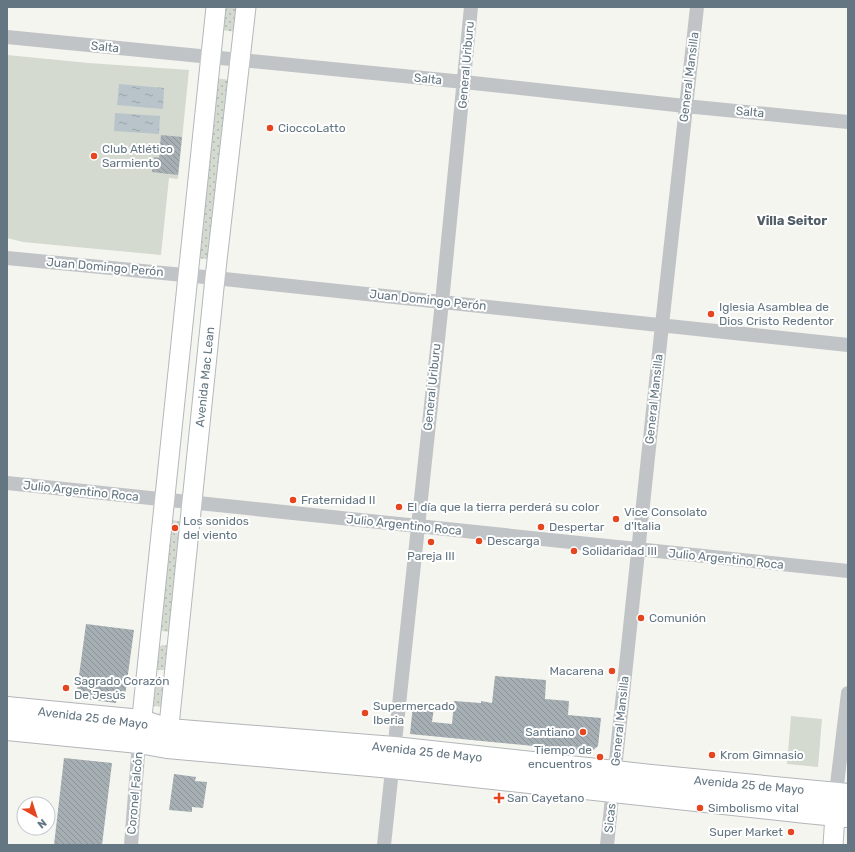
<svg xmlns="http://www.w3.org/2000/svg" width="855" height="852" font-family="Rubik,sans-serif">
	<style>
		.grass { fill: url(#grass-dots) }
		.garden { fill: #d4dad0 }
		.water { fill: url(#water-ripples) }
		.building { fill: url(#building-back-hatch) }
		.lines { fill: none; stroke-linecap: round; stroke-linejoin: round }
		.secondary-casing { stroke: #b2b8bc; stroke-width: 21 }
		.primary-casing { stroke: #b1b6b9; stroke-width: 24 }
		.street { stroke: #c0c4c7; stroke-width: 14 }
		.secondary { stroke: #fff; stroke-width: 19 }
		.primary { stroke: #fff; stroke-width: 22 }
		.poi-dot { fill: #e6461f; stroke: #fff; stroke-width: 1.5 }
		.labels { text-anchor: middle; stroke-width: 4; stroke-linejoin: round; paint-order: stroke }
		.street-label { font-size: 12px; fill: #637682; stroke: #fff }
		.poi-label { font-size: 12px; fill: #637682; stroke: #fff; text-anchor: start }
		.neighbourhood-label { font-size: 13px; font-weight: bold; fill: #515e67; stroke: #fff }
	</style>
	<defs>
		<pattern id="grass-dots" width="8" height="8" patternUnits="userSpaceOnUse"><rect width="8" height="8" fill="#d4dad0"/><path d="M2 2h.1M6 6h.1" fill="none" stroke="#b0b5ae" stroke-width="1.8" stroke-linecap="round"/></pattern>
		<pattern id="water-ripples" width="26" height="14" patternUnits="userSpaceOnUse"><rect width="26" height="14" fill="#b8c4c9"/><path d="M2 4q2-2 4 0t4 0M15 11q2-2 4 0t4 0" fill="none" stroke="#99a4a9"/></pattern>
		<pattern id="building-back-hatch" width="6" height="6" patternUnits="userSpaceOnUse"><rect width="6" height="6" fill="#a6afb3"/><path d="M-1 5l2 2M0 0l6 6M5-1l2 2" fill="none" stroke="#8b9397"/></pattern>
	</defs>
	<rect width="100%" height="100%" fill="#f5f5f0"/>
	<path class="grass" d="M 224,7 L 239,7 L 237,32 L 221,30 Z
		M 214,78 L 230,80 L 213,260 L 197,258 Z
		M 173,520 L 182,522 L 171,632 L 161,631 L 158,626 L 168,524 Z
		M 162,645 L 170,646 L 166,670 L 158,670 L 154,665 L 156,649 Z
		M 157,684 L 164,685 L 168,702 L 161,707 L 154,706 L 150,702 L 150,689 Z"/>
	<path class="garden" d="M 7,55 L 89,63 L 189,70 L 178,179 L 169,178 L 161,255 L 23,242 L 7,238 Z
		M 791,716 L 822,719 L 818,767 L 787,764 Z"/>
	<path class="water" d="M 119,84 L 164,88 L 163,109 L 117,105 Z
		M 115,113 L 160,116 L 159,134 L 114,131 Z"/>
	<path class="building" d="M 161,135 L 182,137 L 178,175 L 152,172 L 154,157 L 159,158 Z
		M 86,624 L 134,630 L 125,696 L 117,696 L 116,703 L 76,698 Z
		M 495,676 L 546,680 L 545,699 L 569,701 L 568,715 L 601,718 L 598,746 L 591,752 L 564,749 L 410,734 L 413,705 L 434,707 L 432,722 L 452,724 L 454,701 L 481,703 L 481,701 L 492,703 Z
		M 64,758 L 112,763 L 102,845 L 54,845 Z
		M 174,774 L 196,777 L 195,781 L 207,782 L 203,808 L 192,807 L 192,812 L 169,810 Z"/>
	<g class="lines">
		<g class="secondary-casing">
			<path id="secondary" d="M 140,736 L 216,7
				M 167,745 L 215,278 L 246,7
				M 833,845 L 836,801"/>
		</g>
		<g class="primary-casing">
			<path id="primary" d="M 7,708 L 141,721 L 169,730 L 394,748 L 615,772 L 651,776 L 848,795
				M 7,729 L 139,742 L 167,747 L 392,767 L 806,812 L 848,816"/>
		</g>
		<path class="street" d="M 7,37 L 464,82 L 685,106 L 848,122
			M 7,258 L 215,278 L 848,345
			M 7,483 L 848,571
			M 836,793 L 848,693
			M 131,845 L 139,742
			M 384,845 L 442,302 L 471,7
			M 607,845 L 662,325 L 697,7"/>
		<use href="#secondary" class="secondary"/>
		<use href="#primary" class="primary"/>
	</g>
	<g class="poi-dot">
		<circle cx="270" cy="128" r="4"/>
		<circle cx="94" cy="156" r="4"/>
		<circle cx="711" cy="314" r="4"/>
		<circle cx="293" cy="500" r="4"/>
		<circle cx="399" cy="507" r="4"/>
		<circle cx="616" cy="519" r="4"/>
		<circle cx="541" cy="527" r="4"/>
		<circle cx="175" cy="528" r="4"/>
		<circle cx="479" cy="541" r="4"/>
		<circle cx="431" cy="542" r="4"/>
		<circle cx="574" cy="551" r="4"/>
		<circle cx="641" cy="618" r="4"/>
		<circle cx="612" cy="671" r="4"/>
		<circle cx="66" cy="688" r="4"/>
		<circle cx="365" cy="713" r="4"/>
		<circle cx="583" cy="732" r="4"/>
		<circle cx="712" cy="755" r="4"/>
		<circle cx="600" cy="757" r="4"/>
		<path d="M497 792h4v4h4v4h-4v4h-4v-4h-4v-4h4z"/>
		<circle cx="700" cy="808" r="4"/>
		<circle cx="791" cy="832" r="4"/>
	</g>
	<g class="labels">
		<g class="street-label">
			<text transform="translate(105 47) rotate(6)" y="4">Salta</text>
			<text transform="translate(466 65) rotate(-85)" y="4">General Uriburu</text>
			<text transform="translate(689 77) rotate(-83)" y="4">General Mansilla</text>
			<text transform="translate(428 79) rotate(6)" y="4">Salta</text>
			<text transform="translate(750 112) rotate(5)" y="4">Salta</text>
			<text transform="translate(105 267) rotate(5)" y="4">Juan Domingo Perón</text>
			<text transform="translate(428 300) rotate(6)" y="4">Juan Domingo Perón</text>
			<text transform="translate(205 377) rotate(-84)" y="4">Avenida Mac Lean</text>
			<text transform="translate(432 387) rotate(-84)" y="4">General Uriburu</text>
			<text transform="translate(654 399) rotate(-84)" y="4">General Mansilla</text>
			<text transform="translate(81 491) rotate(6)" y="4">Julio Argentino Roca</text>
			<text transform="translate(404 525) rotate(6)" y="4">Julio Argentino Roca</text>
			<text transform="translate(726 559) rotate(6)" y="4">Julio Argentino Roca</text>
			<text transform="translate(93 718) rotate(7)" y="4">Avenida 25 de Mayo</text>
			<text transform="translate(620 721) rotate(-84)" y="4">General Mansilla</text>
			<text transform="translate(427 752) rotate(6)" y="4">Avenida 25 de Mayo</text>
			<text transform="translate(749 785) rotate(5)" y="4">Avenida 25 de Mayo</text>
			<text transform="translate(135 793) rotate(-85)" y="4">Coronel Falcón</text>
			<text transform="translate(610 818) rotate(-84)" y="4">Sicas</text>
		</g>
		<g class="poi-label">
			<text x="278" y="132">CioccoLatto</text>
			<text x="102" y="153">Club Atlético<tspan x="102" dy="14">Sarmiento</tspan></text>
			<text x="719" y="311">Iglesia Asamblea de<tspan x="719" dy="14">Dios Cristo Redentor</tspan></text>
			<text x="301" y="504">Fraternidad II</text>
			<text x="407" y="511">El día que la tierra perderá su color</text>
			<text x="624" y="516">Vice Consolato<tspan x="624" dy="14">d'Italia</tspan></text>
			<text x="183" y="525">Los sonidos<tspan x="183" dy="14">del viento</tspan></text>
			<text x="549" y="531">Despertar</text>
			<text x="487" y="545">Descarga</text>
			<text x="582" y="555">Solidaridad III</text>
			<text x="431" y="560" text-anchor="middle">Pareja III</text>
			<text x="649" y="622">Comunión</text>
			<text x="604" y="675" text-anchor="end">Macarena</text>
			<text x="74" y="685">Sagrado Corazón<tspan x="74" dy="14">De Jesús</tspan></text>
			<text x="373" y="710">Supermercado<tspan x="373" dy="14">Iberia</tspan></text>
			<text x="575" y="736" text-anchor="end">Santiano</text>
			<text x="592" y="754" text-anchor="end">Tiempo de<tspan x="592" dy="14">encuentros</tspan></text>
			<text x="720" y="759">Krom Gimnasio</text>
			<text x="507" y="802">San Cayetano</text>
			<text x="708" y="812">Simbolismo vital</text>
			<text x="783" y="836" text-anchor="end">Super Market</text>
		</g>
		<g class="neighbourhood-label">
			<text x="792" y="225">Villa Seitor</text>
		</g>
	</g>
	<rect width="855" height="852" fill="none" stroke="#637682" stroke-width="16"/>
	<g transform="translate(36 816) rotate(141)"><circle r="19" fill="#ffffff" stroke="#c1c8cd"/>
	<path d="M0-3L7 15L0 10L-7 15Z" fill="#e6461f"/>
	<text y="-6" font-size="11" font-weight="bold" text-anchor="middle" fill="#637682">N</text>
	</g>
</svg>
